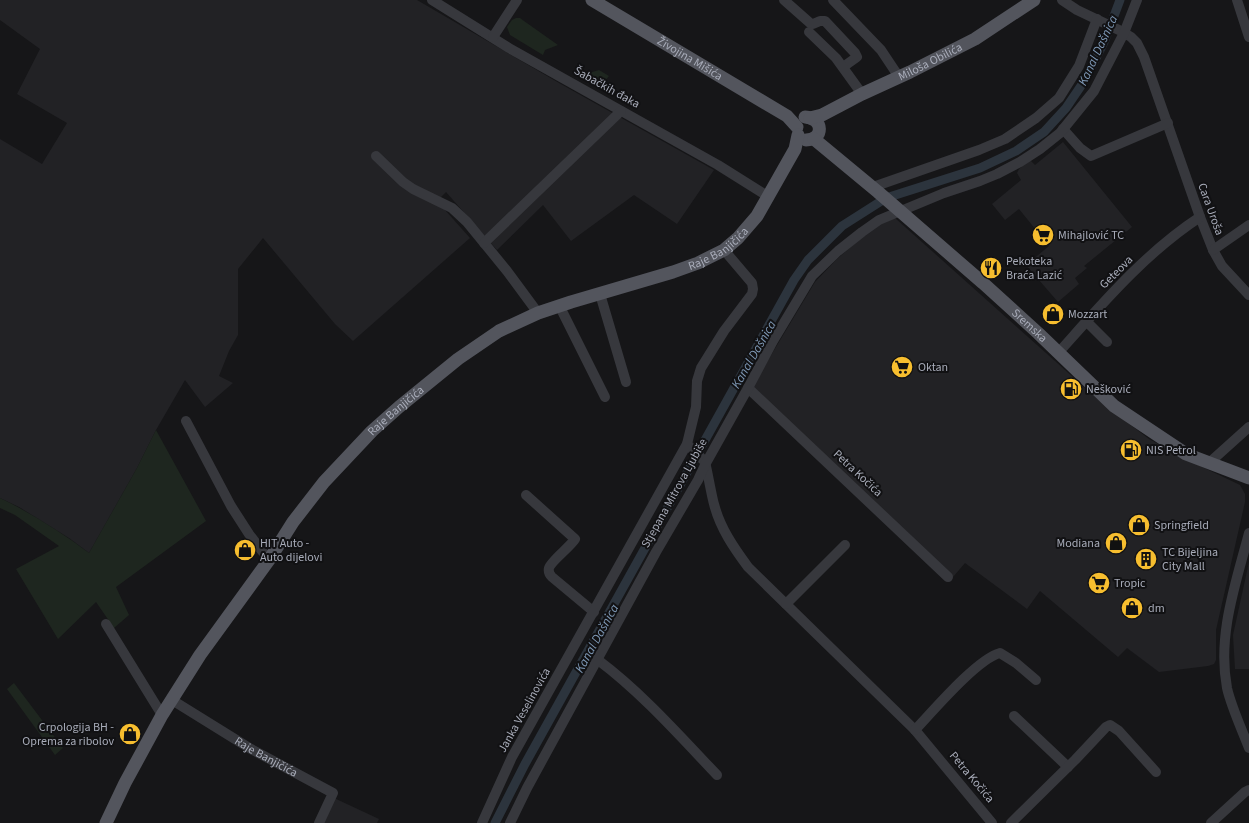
<svg xmlns="http://www.w3.org/2000/svg" width="1249" height="823" font-family="'Source Sans 3',sans-serif">
	<style>
		.built { fill: #222225 }
		.green { fill: #1e261f }
		.lines { fill: none; stroke-linecap: round; stroke-linejoin: round }
		.canal { stroke: #2c343d; stroke-width: 9 }
		.minor { stroke: #37383d; stroke-width: 10 }
		.major { stroke: #53555d; stroke-width: 13 }
		.labels { text-anchor: middle; stroke-width: 4; stroke-linejoin: round; paint-order: stroke }
		.street-label { font-size: 12px; fill: #a8acb9; stroke: #111113 }
		.poi-label { font-size: 12px; fill: #a8acb9; stroke: #111113; text-anchor: start }
		.water-label { font-size: 13px; font-style: italic; fill: #7e98b5; stroke: #111113 }
	</style>
	<rect width="100%" height="100%" fill="#161618"/>
	<path class="built" d="M 0,0 L 417,0 L 559,83 L 714,170 L 677,224 L 634,195 L 571,241 L 543,205 L 497,250 L 446,192 L 437,201 L 470,238 L 353,341 L 335,324 L 263,238 L 238,269 L 238,335 L 229,351 L 219,376 L 233,383 L 205,407 L 185,380 L 156,430 L 137,468 L 89,553 L 69,538 L 19,507 L 0,498 L 0,139 L 42,164 L 67,123 L 17,94 L 40,49 L 0,20 Z
		M 1063,142 L 1132,227 L 1084,266 L 1087,268 L 1075,278 L 1079,284 L 1058,302 L 1026,265 L 1049,246 L 1019,209 L 1005,220 L 992,204 L 1021,180 L 1017,173 L 1019,169 L 1030,160 L 1035,165 Z
		M 895,218 L 1102,403 L 1149,439 L 1192,462 L 1240,485 L 1245,494 L 1245,502 L 1216,630 L 1216,660 L 1214,664 L 1208,666 L 1159,672 L 1127,648 L 1118,657 L 1040,591 L 1027,609 L 965,563 L 953,577 L 752,387 L 815,282 L 836,260 L 863,236 L 879,224 Z
		M 1249,562 L 1249,669 L 1235,669 L 1233,635 Z
		M 334,798 L 379,819 L 377,823 L 322,823 Z"/>
	<path class="green" d="M 516,18 L 520,18 L 524,21 L 558,45 L 545,50 L 543,55 L 510,35 L 507,27 L 512,20 Z
		M 599,70 L 609,76 L 605,81 L 610,95 L 579,76 Z
		M 156,430 L 206,521 L 116,587 L 129,615 L 114,628 L 96,602 L 58,639 L 16,569 L 59,546 L 15,515 L 0,508 L 0,498 C 31,513 61,532 89,553 L 137,468 Z
		M 14,683 L 63,748 L 55,755 L 7,689 Z"/>
	<g class="lines">
		<path class="canal" d="M 495,823 L 525,764 L 794,280 L 808,260 L 842,226 L 886,198 L 980,168 L 1016,151 L 1044,132 L 1066,108 L 1085,80 L 1105,40 L 1120,0"/>
		<g class="minor">
			<path d="M 432,0 L 509,48 L 718,165 L 769,197"/>
			<path d="M 784,0 L 810,23 L 813,24 L 820,21 L 825,21 L 855,53 L 857,57 L 843,67"/>
			<path d="M 833,0 L 881,50 L 899,77"/>
			<path d="M 1062,0 L 1077,10 L 1121,31 L 1131,37 L 1137,43 L 1144,57 L 1200,217 L 1213,250 L 1222,266 L 1249,295"/>
			<path d="M 1237,0 L 1249,37"/>
			<path d="M 809,32 L 836,58 L 862,94"/>
			<path d="M 493,37 L 517,0"/>
			<path d="M 1063,129 L 1080,148 L 1091,156 L 1168,123"/>
			<path d="M 376,156 L 403,182 L 413,189 L 452,208 L 467,222 L 507,271 L 538,313"/>
			<path d="M 873,187 L 979,150 L 1005,139 L 1036,118 L 1059,98 L 1079,66 L 1097,19"/>
			<path d="M 484,243 L 621,111"/>
			<path d="M 1213,250 L 1249,225"/>
			<path d="M 600,294 L 626,382"/>
			<path d="M 559,305 L 605,397"/>
			<path d="M 1086,321 L 1107,342"/>
			<path d="M 1059,352 C 1102,304 1145,253 1200,217"/>
			<path d="M 748,388 L 948,577"/>
			<path d="M 186,421 L 231,506 L 249,534 L 269,560"/>
			<path d="M 687,444 C 693,451 700,456 705,462 C 706,464 712,498 714,504 C 720,528 734,548 748,567 L 915,730 L 992,823"/>
			<path d="M 1209,463 L 1249,427"/>
			<path d="M 526,495 L 575,539 C 570,547 551,561 549,568 C 548,572 550,575 552,577 L 594,612"/>
			<path d="M 1249,533 C 1236,583 1217,635 1227,688 C 1231,706 1242,730 1249,748"/>
			<path d="M 786,604 L 845,545"/>
			<path d="M 106,624 L 162,715"/>
			<path d="M 598,660 C 642,693 679,735 717,775"/>
			<path id="s1" d="M 172,700 L 251,749 L 333,793 L 319,823"/>
			<path d="M 1014,716 L 1068,767"/>
			<path d="M 915,730 C 933,711 977,659 1000,653 L 1016,663 L 1036,680"/>
			<path d="M 482,823 L 512,757 L 687,444 L 696,407 L 697,381 L 701,368 L 724,331 L 752,294 L 753,289 L 752,283 L 724,250"/>
			<path d="M 510,823 L 527,788 L 656,552 L 698,480 L 706,463 L 748,388 L 773,341 L 812,276 L 838,251 L 862,232 L 879,220 L 944,193 L 980,181 L 997,174 L 1020,162 L 1040,149 L 1060,133 L 1094,91 L 1124,33 L 1137,0"/>
			<path d="M 1011,823 L 1075,760 L 1106,727 L 1110,725 L 1119,731 L 1156,772"/>
			<path d="M 1211,823 L 1245,792 L 1249,790"/>
		</g>
		<g class="major">
			<path id="s2" d="M 592,0 L 787,116 L 797,127"/>
			<path d="M 805,117 C 824,118 824,140 806,140"/>
			<path id="s3" d="M 810,118 L 822,115 L 862,94 L 910,72 L 975,39 L 1034,0"/>
			<path id="s4" d="M 814,139 L 878,192 L 983,283 L 1038,333 L 1114,406 L 1186,454 L 1249,478"/>
			<path id="s5" d="M 106,823 L 125,783 L 162,715 L 200,655 L 269,560 L 293,522 L 324,482 L 372,431 L 399,407 L 458,359 L 499,331 L 538,313 L 571,302 L 673,272 L 698,263 L 724,250 L 738,238 L 757,216 L 795,149 L 798,135"/>
		</g>
	</g>
	<defs>
		<g id="supermarket-disc" transform="scale(1.15)"><circle r="9.5" fill="#f7be2f" stroke="#111113"/><path d="M-6-5.5h2.5l.6 2H6L4.5 2H-2.5L-4.4-4H-6ZM-1.5 3.2a1.3 1.3 0 1 0 .1 0ZM3 3.2a1.3 1.3 0 1 0 .1 0Z" fill="#111"/></g>
		<g id="restaurant-disc" transform="scale(1.15)"><circle r="9.5" fill="#f7be2f" stroke="#111113"/><path d="M-5-6h1v4h1v-4h1v4h1v-4h1v5L-1.5 .5V6h-2V.5L-5-1ZM5-6V6H3V1.5H1.5Q1.5-4 5-6Z" fill="#111"/></g>
		<g id="shop-disc" transform="scale(1.15)"><circle r="9.5" fill="#f7be2f" stroke="#111113"/><path d="M-5-2.5h2.3a2.7 3.5 0 0 1 5.4 0H5L5.5 6h-11ZM-1.5-2.5h3a1.5 2.3 0 0 0-3 0Z" fill="#111"/></g>
		<g id="fuel-disc" transform="scale(1.15)"><circle r="9.5" fill="#f7be2f" stroke="#111113"/><path d="M-5.5-6h7V0h2V4h1.3V-2.5L3-4.5l.8-.8L6-3V5H2.5V1h-1V6h-7ZM-4.2-4.7v3.2H.2V-4.7Z" fill="#111"/></g>
		<g id="building-disc" transform="scale(1.15)"><circle r="9.5" fill="#f7be2f" stroke="#111113"/><path d="M-4-6H4V6H1V3H-1V6H-4ZM-2.5-4.3h1.7v1.8h-1.7ZM.8-4.3h1.7v1.8H.8ZM-2.5-1h1.7V.8h-1.7ZM.8-1h1.7V.8H.8Z" fill="#111"/></g>
	</defs>
	<g fill-rule="evenodd">
		<use href="#supermarket-disc" x="1043" y="235"/>
		<use href="#restaurant-disc" x="991" y="268"/>
		<use href="#shop-disc" x="1053" y="314"/>
		<use href="#supermarket-disc" x="902" y="367"/>
		<use href="#fuel-disc" x="1071" y="389"/>
		<use href="#fuel-disc" x="1131" y="450"/>
		<use href="#shop-disc" x="1139" y="525"/>
		<use href="#shop-disc" x="1116" y="543"/>
		<use href="#shop-disc" x="245" y="550"/>
		<use href="#building-disc" x="1146" y="559"/>
		<use href="#supermarket-disc" x="1099" y="583"/>
		<use href="#shop-disc" x="1132" y="608"/>
		<use href="#shop-disc" x="130" y="734"/>
	</g>
	<g class="labels">
		<g class="street-label">
			<text dy="4" stroke="none"><textPath href="#s2" startOffset="114">Živojina Mišića</textPath></text>
			<text dy="4" stroke="none"><textPath href="#s3" startOffset="133">Miloša Obilića</textPath></text>
			<text transform="translate(607 87) rotate(29)" y="4">Šabačkih đaka</text>
			<text transform="translate(1211 209) rotate(70)" y="4">Cara Uroša</text>
			<text dy="4" stroke="none"><textPath href="#s5" startOffset="873">Raje Banjičića</textPath></text>
			<text transform="translate(1116 272) rotate(-45)" y="4">Geteova</text>
			<text dy="4" stroke="none"><textPath href="#s4" startOffset="285">Sremska</textPath></text>
			<text dy="4" stroke="none"><textPath href="#s5" startOffset="507">Raje Banjičića</textPath></text>
			<text transform="translate(858 473) rotate(43)" y="4">Petra Kočića</text>
			<text transform="translate(674 493) rotate(-61)" y="4">Stjepana Mitrova Ljubiše</text>
			<text transform="translate(524 710) rotate(-61)" y="4">Janka Veselinovića</text>
			<text dy="4" stroke="none"><textPath href="#s1" startOffset="110">Raje Banjičića</textPath></text>
			<text transform="translate(972 777) rotate(50)" y="4">Petra Kočića</text>
		</g>
		<g class="poi-label">
			<text x="1058" y="239">Mihajlović TC</text>
			<text x="1006" y="265">Pekoteka<tspan x="1006" dy="14">Braća Lazić</tspan></text>
			<text x="1068" y="318">Mozzart</text>
			<text x="918" y="371">Oktan</text>
			<text x="1086" y="393">Nešković</text>
			<text x="1146" y="454">NIS Petrol</text>
			<text x="1154" y="529">Springfield</text>
			<text x="260" y="547">HIT Auto -<tspan x="260" dy="14">Auto dijelovi</tspan></text>
			<text x="1100" y="547" text-anchor="end">Modiana</text>
			<text x="1162" y="556">TC Bijeljina<tspan x="1162" dy="14">City Mall</tspan></text>
			<text x="1114" y="587">Tropic</text>
			<text x="1148" y="612">dm</text>
			<text x="114" y="731" text-anchor="end">Crpologija BH -<tspan x="114" dy="14">Oprema za ribolov</tspan></text>
		</g>
		<g class="water-label">
			<text transform="translate(1097 50) rotate(-65)" y="5">Kanal Dašnica</text>
			<text transform="translate(753 354) rotate(-60)" y="5">Kanal Dašnica</text>
			<text transform="translate(596 638) rotate(-61)" y="5">Kanal Dašnica</text>
		</g>
	</g>
</svg>
